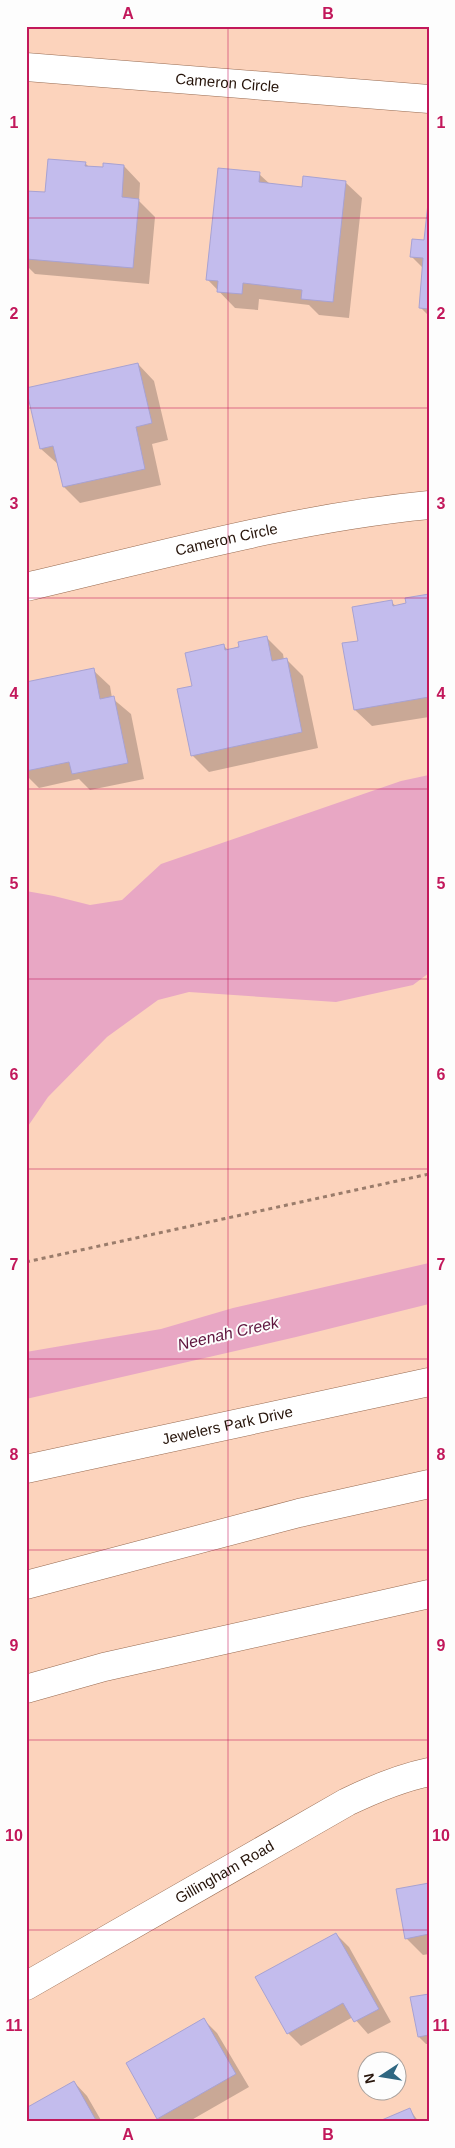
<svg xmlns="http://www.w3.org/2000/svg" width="455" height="2148" font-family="Arial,sans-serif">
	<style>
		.water { fill: #e8a7c4 }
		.shadow { fill: #0003 }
		.building { fill: #c3bced; stroke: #a8a2d2 }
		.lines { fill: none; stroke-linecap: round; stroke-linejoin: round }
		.street-casing { stroke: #986b51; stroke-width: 29 }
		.secondary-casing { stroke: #986b51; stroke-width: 29 }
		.highway-casing { stroke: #986b51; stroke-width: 29 }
		.path { stroke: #9a7c6b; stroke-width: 3; stroke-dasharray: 4 4; stroke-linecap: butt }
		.street { stroke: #fff; stroke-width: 28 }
		.secondary { stroke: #fff; stroke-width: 28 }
		.highway { stroke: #fff; stroke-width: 28 }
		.grid { fill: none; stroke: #c2185b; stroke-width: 1; stroke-opacity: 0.55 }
		.labels { text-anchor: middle; stroke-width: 4; stroke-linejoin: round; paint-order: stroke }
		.street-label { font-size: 15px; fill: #26140a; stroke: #fdfdfd }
		.water-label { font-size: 16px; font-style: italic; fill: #5f153e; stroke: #fdfdfd }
		.neatline { fill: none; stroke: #c2185b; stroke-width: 2 }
		.grid-label { font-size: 16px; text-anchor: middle; font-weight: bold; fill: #c2185b }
	</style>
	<rect width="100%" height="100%" fill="#fcd3bc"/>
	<path class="water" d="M 429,775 L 429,973 L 413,985 L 336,1002 L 189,992 L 158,1000 L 107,1037 L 48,1097 L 26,1129 L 26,891 L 54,896 L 90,905 L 122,900 L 161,864 L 401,781 Z
		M 429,1263 L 429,1304 L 296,1337 L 26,1399 L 26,1352 L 161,1329 L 233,1308 Z"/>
	<path class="shadow" d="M 85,163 L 89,167 L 104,168 L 124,166 L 140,183 L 139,201 L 155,217 L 149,284 L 35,274 L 26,265 L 26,192 L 46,194 Z
		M 259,174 L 271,185 L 303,188 L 345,182 L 362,198 L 349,318 L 319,315 L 309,305 L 259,299 L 258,310 L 235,308 L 207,279 Z
		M 429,207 L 429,316 L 420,307 L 424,269 L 411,256 L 425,242 Z
		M 138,364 L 154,381 L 168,440 L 152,444 L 161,485 L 80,503 L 64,487 L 59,465 L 41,449 Z
		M 429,596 L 429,717 L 372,726 L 355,710 L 344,644 L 359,642 L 391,602 L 396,606 Z
		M 266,637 L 283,654 L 284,660 L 286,659 L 303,676 L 318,748 L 209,772 L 192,755 L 194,687 L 224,646 L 228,650 Z
		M 93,670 L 110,686 L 112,698 L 131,714 L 144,779 L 90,790 L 79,779 L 39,788 L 26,775 L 26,683 Z
		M 429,1884 L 429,1954 L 423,1955 L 407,1939 Z
		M 336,1934 L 349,1947 L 391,2022 L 368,2034 L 353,2017 L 301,2046 L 288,2033 Z
		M 429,1995 L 429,2044 L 426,2044 L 419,2037 Z
		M 204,2020 L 217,2033 L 249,2087 L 188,2122 L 161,2122 L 158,2118 Z
		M 74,2082 L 87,2096 L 102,2122 L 26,2122 Z
		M 410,2110 L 419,2122 L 380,2122 Z"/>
	<path class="building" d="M 48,159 L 86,162 L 85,166 L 103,167 L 103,163 L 124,165 L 122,197 L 139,199 L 133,268 L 26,259 L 26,191 L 45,192 Z
		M 218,168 L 260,172 L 259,182 L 302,187 L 303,176 L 346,181 L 333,302 L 301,299 L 302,290 L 243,283 L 242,294 L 217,292 L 218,281 L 206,280 Z
		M 429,194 L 429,309 L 419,308 L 423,258 L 410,257 L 412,239 L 424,240 Z
		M 138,363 L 152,423 L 136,427 L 145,469 L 63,487 L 53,446 L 40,449 L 26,388 Z
		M 429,594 L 429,697 L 354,710 L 342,643 L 358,641 L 352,607 L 392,600 L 393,606 L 406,603 L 405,598 Z
		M 267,636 L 272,661 L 287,658 L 302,732 L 191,756 L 177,689 L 192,686 L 185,653 L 224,644 L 225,650 L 239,647 L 238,642 Z
		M 94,668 L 100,699 L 114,696 L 128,763 L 72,774 L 69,762 L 26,771 L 26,682 Z
		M 429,1883 L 429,1934 L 405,1939 L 396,1889 Z
		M 336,1933 L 379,2009 L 354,2022 L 343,2003 L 287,2034 L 255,1977 Z
		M 429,1994 L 429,2035 L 418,2037 L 410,1997 Z
		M 204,2018 L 236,2074 L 157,2119 L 126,2063 Z
		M 74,2081 L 97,2122 L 26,2122 L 26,2108 Z
		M 410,2108 L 416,2122 L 377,2122 Z"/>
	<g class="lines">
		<g class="street-casing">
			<g id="street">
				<path id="s1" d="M 26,67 L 429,99"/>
				<path id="s2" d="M 26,587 C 159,556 293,518 429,505"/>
				<path id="s3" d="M 26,1986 L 347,1802 C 374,1789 400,1778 429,1772"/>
			</g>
		</g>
		<g class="secondary-casing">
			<g id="secondary">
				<path id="s4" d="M 26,1469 L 429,1382"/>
			</g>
		</g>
		<g class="highway-casing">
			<path id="highway" d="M 26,1585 L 299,1513 L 429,1484
				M 26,1689 L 104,1667 L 429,1594"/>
		</g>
		<path class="path" d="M 26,1262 L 429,1174"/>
		<use href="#street" class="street"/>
		<use href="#secondary" class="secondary"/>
		<use href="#highway" class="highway"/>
	</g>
	<path class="grid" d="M 228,26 L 228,2122M 26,218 L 429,218M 26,408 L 429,408M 26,598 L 429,598M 26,789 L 429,789M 26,979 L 429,979M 26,1169 L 429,1169M 26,1359 L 429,1359M 26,1550 L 429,1550M 26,1740 L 429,1740M 26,1930 L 429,1930"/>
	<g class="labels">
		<g class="street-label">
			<text dy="5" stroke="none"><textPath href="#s1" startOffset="202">Cameron Circle</textPath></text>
			<text dy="5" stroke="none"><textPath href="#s2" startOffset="206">Cameron Circle</textPath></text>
			<text dy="5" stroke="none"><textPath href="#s4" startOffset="206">Jewelers Park Drive</textPath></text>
			<text dy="5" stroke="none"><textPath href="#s3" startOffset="229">Gillingham Road</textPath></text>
		</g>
		<g class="water-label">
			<text transform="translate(228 1333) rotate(-13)" y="6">Neenah Creek</text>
		</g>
	</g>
	<rect width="455" height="2148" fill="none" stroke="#fdfdfd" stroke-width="55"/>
	<g transform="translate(382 2076) rotate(258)"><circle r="24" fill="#fdfdfd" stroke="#a7a09c"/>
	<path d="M0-4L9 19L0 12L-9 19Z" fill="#2f6781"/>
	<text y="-8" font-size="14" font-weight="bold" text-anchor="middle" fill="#26140a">N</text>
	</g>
	<rect x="28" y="28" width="400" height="2092" class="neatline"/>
	<g class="grid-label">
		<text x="128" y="19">A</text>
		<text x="328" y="19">B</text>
		<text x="14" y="128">1</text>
		<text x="441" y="128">1</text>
		<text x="14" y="319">2</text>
		<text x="441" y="319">2</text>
		<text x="14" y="509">3</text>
		<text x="441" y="509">3</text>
		<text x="14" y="699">4</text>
		<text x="441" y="699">4</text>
		<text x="14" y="889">5</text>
		<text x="441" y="889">5</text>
		<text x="14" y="1080">6</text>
		<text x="441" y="1080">6</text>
		<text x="14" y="1270">7</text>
		<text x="441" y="1270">7</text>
		<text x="14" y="1460">8</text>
		<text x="441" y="1460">8</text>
		<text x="14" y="1651">9</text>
		<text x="441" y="1651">9</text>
		<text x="14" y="1841">10</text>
		<text x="441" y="1841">10</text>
		<text x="14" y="2031">11</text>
		<text x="441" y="2031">11</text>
		<text x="128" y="2140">A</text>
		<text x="328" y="2140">B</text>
	</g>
</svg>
